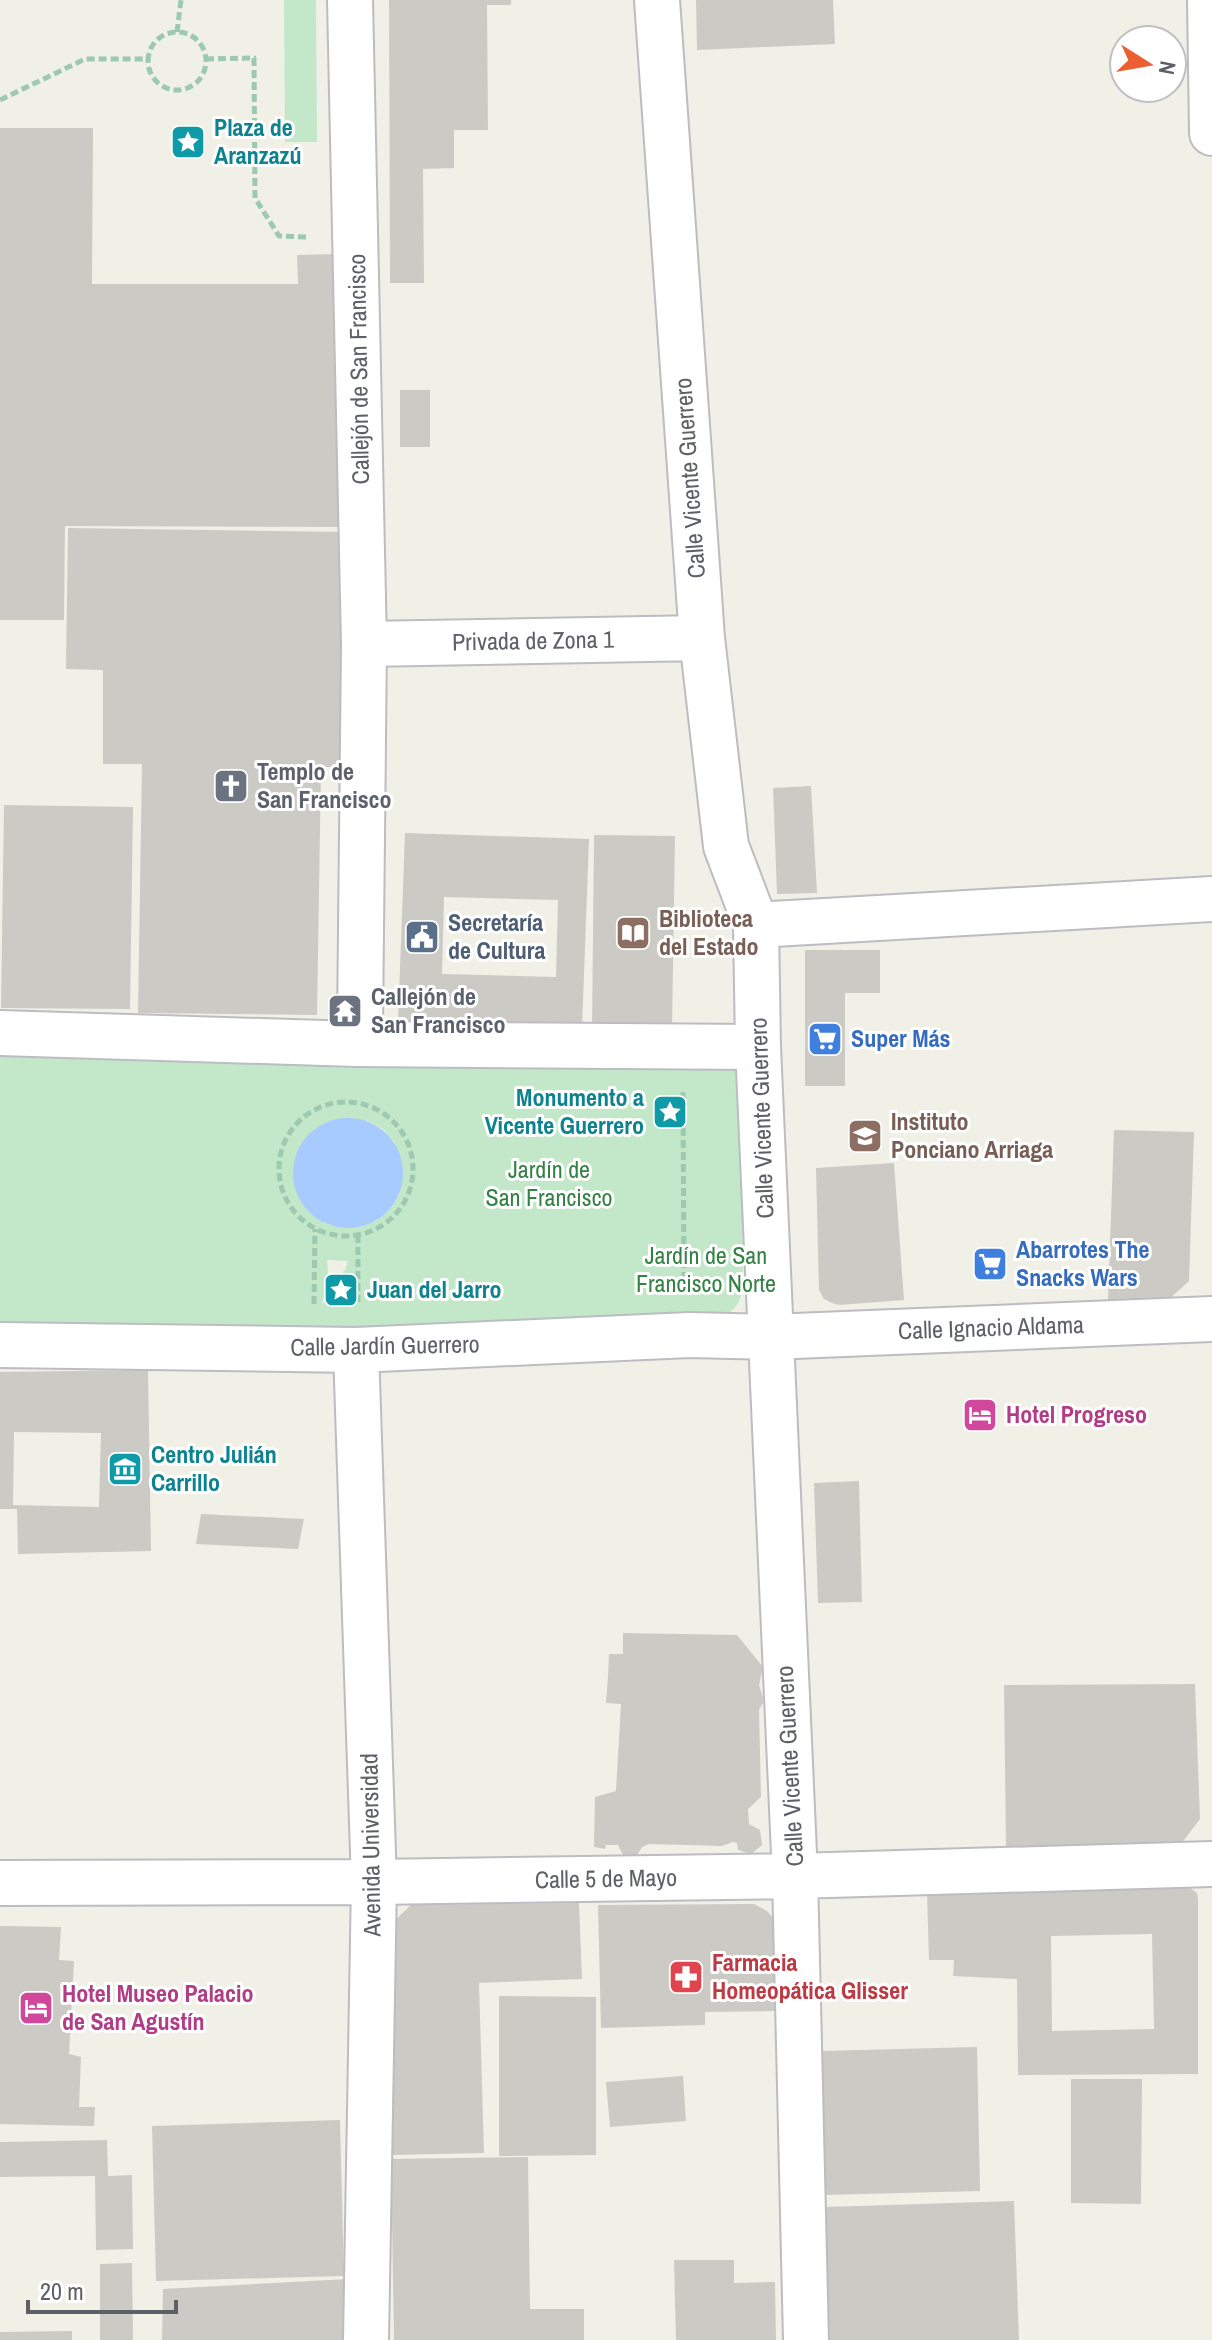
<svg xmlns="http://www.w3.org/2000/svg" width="1212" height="2340" font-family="'Archivo Narrow',sans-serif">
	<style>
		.green { fill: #c3e8c9; fill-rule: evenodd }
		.water { fill: #a8cbff }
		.building { fill: #cccac4; fill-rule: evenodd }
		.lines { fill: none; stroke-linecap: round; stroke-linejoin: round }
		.street-casing { stroke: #bbbdc2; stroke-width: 48 }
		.path { stroke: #9cc9b0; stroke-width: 5; stroke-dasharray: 8 4; stroke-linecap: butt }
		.street { stroke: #fff; stroke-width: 44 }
		.labels { text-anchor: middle; stroke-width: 6; stroke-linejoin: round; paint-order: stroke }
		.culture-label { font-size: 24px; font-weight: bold; fill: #0d838f; stroke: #fff; text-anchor: start }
		.street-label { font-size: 24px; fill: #5e6067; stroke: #fff }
		.worship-label { font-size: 24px; font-weight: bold; fill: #5b616d; stroke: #fff; text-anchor: start }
		.education-label { font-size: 24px; font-weight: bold; fill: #785e54; stroke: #fff; text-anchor: start }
		.service-label { font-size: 24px; font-weight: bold; fill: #4e5e75; stroke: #fff; text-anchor: start }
		.shop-label { font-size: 24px; font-weight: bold; fill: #366cbe; stroke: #fff; text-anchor: start }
		.park-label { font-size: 24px; fill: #338143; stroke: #fff }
		.hotel-label { font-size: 24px; font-weight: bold; fill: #b23c85; stroke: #fff; text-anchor: start }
		.health-label { font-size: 24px; font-weight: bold; fill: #be3a42; stroke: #fff; text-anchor: start }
	</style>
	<rect width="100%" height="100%" fill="#f0f0e7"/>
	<path class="green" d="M 284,0 L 316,0 L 317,142 L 285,142 Z
		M 0,1013 L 701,1036 L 742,1072 L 743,1282 C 743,1305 731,1315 710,1323 L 358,1327 L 0,1338 ZM 366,1120 L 383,1129 L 395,1143 L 399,1195 L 389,1210 L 376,1221 L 359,1227 L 342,1228 L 324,1223 ZM 327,1260 L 348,1261 L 345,1270 L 335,1280 L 341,1290 L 334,1301 L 322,1303 C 327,1289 329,1275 327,1260 Z"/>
	<path class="water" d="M293 1173a55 55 0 1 1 110 0a55 55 0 1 1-110 0Z"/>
	<path class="building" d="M 389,0 L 511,0 L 511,5 L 487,5 L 488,130 L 454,130 L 454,168 L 423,169 L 424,283 L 390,283 Z
		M 696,0 L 833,0 L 835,44 L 697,50 Z
		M 0,128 L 93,128 L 92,284 L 298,284 L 297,255 L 340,254 L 346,527 L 65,526 L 64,620 L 0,620 Z
		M 400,390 L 430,390 L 430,447 L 400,447 Z
		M 68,528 L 351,532 L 347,767 L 321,767 L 317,1015 L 138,1013 L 142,764 L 103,764 L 103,670 L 66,669 Z
		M 811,786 L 817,893 L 777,894 L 773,788 Z
		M 4,805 L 133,807 L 130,1009 L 1,1008 Z
		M 405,833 L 589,839 L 582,1029 L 398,1023 ZM 444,897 L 558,900 L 556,977 L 442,974 Z
		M 594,835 L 675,836 L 672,1030 L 592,1029 Z
		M 805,950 L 880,950 L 880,993 L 845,993 L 845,1086 L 805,1086 Z
		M 1114,1130 L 1194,1132 L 1189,1281 L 1166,1302 L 1108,1302 Z
		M 894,1163 L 904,1300 L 839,1305 L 832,1303 L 824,1299 L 819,1290 L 816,1168 Z
		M 148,1370 L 151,1551 L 18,1554 L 17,1509 L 0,1509 L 0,1372 ZM 14,1432 L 101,1433 L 99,1507 L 13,1505 Z
		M 859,1481 L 862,1602 L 818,1603 L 814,1483 Z
		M 201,1514 L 304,1519 L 298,1549 L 196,1544 Z
		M 623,1633 L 737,1635 L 763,1667 L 759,1685 L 764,1701 L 759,1710 L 761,1797 L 748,1809 L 749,1824 L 760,1830 L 762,1845 L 751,1854 L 738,1850 L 737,1843 L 733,1842 L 722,1846 L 649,1844 L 642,1847 L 636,1857 L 624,1857 L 618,1845 L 606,1845 L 605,1849 L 594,1847 L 595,1797 L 616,1791 L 621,1704 L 606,1703 L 608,1676 L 609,1654 L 623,1654 Z
		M 1195,1684 L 1200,1819 L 1181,1844 L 1006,1847 L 1004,1685 Z
		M 1186,1884 L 1197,1893 L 1198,1898 L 1198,2074 L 1018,2075 L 1017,1979 L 953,1976 L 954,1960 L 929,1960 L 927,1893 ZM 1152,1934 L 1154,2029 L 1052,2031 L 1051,1936 Z
		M 579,1903 L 582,1979 L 479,1983 L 484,2153 L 393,2155 L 388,1927 L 411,1905 Z
		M 754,1904 L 767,1911 L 776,1921 L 777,2011 L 705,2012 L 705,2025 L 601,2028 L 598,1905 Z
		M 0,1926 L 61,1927 L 59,1960 L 74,1961 L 69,2054 L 81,2057 L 79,2107 L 95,2107 L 94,2126 L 0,2124 Z
		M 499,1996 L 596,1997 L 596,2155 L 499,2156 Z
		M 977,2047 L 980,2191 L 824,2195 L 822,2051 Z
		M 683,2076 L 686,2121 L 610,2127 L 606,2082 Z
		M 1071,2079 L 1142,2079 L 1141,2204 L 1071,2203 Z
		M 340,2120 L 344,2276 L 156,2281 L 152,2126 Z
		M 107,2140 L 108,2176 L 132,2175 L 133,2249 L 96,2250 L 95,2176 L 0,2177 L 0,2142 Z
		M 528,2157 L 530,2309 L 584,2309 L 584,2340 L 394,2340 L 391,2159 Z
		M 1014,2201 L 1019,2340 L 829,2340 L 825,2207 Z
		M 674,2260 L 734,2260 L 734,2283 L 775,2282 L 776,2340 L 676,2340 Z
		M 132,2263 L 133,2340 L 100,2340 L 100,2264 Z
		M 348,2279 L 346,2340 L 162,2340 L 163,2289 Z
		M 72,2331 L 72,2340 L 0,2340 L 0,2332 Z"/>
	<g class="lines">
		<g class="street-casing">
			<path id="street" d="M 350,0 L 364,644 L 360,1025
				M 657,0 L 702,638 L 726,846 L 756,925 L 758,1047 L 795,1876 L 806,2340
				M 1210,0 L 1212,133
				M 364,644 L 702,638
				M 756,925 L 1212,899
				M 0,1033 L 356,1044 L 758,1047
				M 0,1345 L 356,1350 L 689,1335 L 770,1337 L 1212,1319
				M 356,1350 L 374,1882 L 366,2340
				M 0,1883 L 374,1882 L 795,1876 L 1212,1864"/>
		</g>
		<path class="path" d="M 177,32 L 181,0
			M148 61a29 29 0 1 1 58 0a29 29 0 1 1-58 0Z
			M 206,59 L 254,58 L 255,198 L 279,236 L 308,237
			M 0,100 L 85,59 L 149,59
			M 683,1092 L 684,1290
			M279 1169a67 67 0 1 1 134 0a67 67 0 1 1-134 0Z
			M 358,1235 L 358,1302
			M 314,1304 L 315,1229"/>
		<use href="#street" class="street"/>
	</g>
	<defs>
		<g id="sight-square" transform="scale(1.8)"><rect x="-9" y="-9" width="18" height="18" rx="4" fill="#0f9aa8" stroke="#fff"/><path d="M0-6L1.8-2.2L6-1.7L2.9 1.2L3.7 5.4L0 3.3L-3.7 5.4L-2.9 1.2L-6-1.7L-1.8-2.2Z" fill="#fff"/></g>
		<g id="church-square" transform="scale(1.8)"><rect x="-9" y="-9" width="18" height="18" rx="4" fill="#6b7280" stroke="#fff"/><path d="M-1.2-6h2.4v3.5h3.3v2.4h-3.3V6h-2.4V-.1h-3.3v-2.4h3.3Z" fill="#fff"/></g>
		<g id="library-square" transform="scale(1.8)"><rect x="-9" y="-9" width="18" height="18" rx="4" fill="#8d6e63" stroke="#fff"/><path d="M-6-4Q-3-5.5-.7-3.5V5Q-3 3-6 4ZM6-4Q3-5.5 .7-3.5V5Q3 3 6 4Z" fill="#fff"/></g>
		<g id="civic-square" transform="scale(1.8)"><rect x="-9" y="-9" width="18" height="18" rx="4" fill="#5c6f8a" stroke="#fff"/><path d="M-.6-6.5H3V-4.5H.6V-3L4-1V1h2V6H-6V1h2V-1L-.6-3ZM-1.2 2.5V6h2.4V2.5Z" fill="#fff"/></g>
		<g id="temple-square" transform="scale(1.8)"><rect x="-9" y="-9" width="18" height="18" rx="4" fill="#6b7280" stroke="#fff"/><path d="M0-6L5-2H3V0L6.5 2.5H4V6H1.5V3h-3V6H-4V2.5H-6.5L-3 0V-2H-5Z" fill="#fff"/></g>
		<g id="supermarket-square" transform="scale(1.8)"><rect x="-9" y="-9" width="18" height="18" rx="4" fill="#3f7fe0" stroke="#fff"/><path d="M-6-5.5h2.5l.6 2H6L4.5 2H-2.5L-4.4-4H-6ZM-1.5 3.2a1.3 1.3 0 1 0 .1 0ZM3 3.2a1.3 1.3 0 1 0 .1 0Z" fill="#fff"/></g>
		<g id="school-square" transform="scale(1.8)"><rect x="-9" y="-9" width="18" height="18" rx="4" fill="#8d6e63" stroke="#fff"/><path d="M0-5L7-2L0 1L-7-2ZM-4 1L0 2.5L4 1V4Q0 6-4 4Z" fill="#fff"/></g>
		<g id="hotel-square" transform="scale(1.8)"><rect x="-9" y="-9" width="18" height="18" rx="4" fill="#d1479c" stroke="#fff"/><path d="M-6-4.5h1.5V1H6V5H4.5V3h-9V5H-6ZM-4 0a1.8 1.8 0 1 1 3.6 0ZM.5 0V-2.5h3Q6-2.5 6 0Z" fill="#fff"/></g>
		<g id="museum-square" transform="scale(1.8)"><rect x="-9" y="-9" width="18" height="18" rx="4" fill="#0f9aa8" stroke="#fff"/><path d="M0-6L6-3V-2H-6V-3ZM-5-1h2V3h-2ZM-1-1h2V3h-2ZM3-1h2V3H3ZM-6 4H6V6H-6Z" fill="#fff"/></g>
		<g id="pharmacy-square" transform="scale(1.8)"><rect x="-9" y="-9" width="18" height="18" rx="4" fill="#e0444e" stroke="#fff"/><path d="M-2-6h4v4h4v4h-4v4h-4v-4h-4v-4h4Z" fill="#fff"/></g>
	</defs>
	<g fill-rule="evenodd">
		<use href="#sight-square" x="188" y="142"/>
		<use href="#church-square" x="231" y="786"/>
		<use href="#library-square" x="633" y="933"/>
		<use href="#civic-square" x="422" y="937"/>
		<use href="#temple-square" x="345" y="1011"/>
		<use href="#supermarket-square" x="825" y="1039"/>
		<use href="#sight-square" x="670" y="1112"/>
		<use href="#school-square" x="865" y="1136"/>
		<use href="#supermarket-square" x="990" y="1264"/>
		<use href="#sight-square" x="341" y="1290"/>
		<use href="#hotel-square" x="980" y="1415"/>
		<use href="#museum-square" x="125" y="1469"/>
		<use href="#pharmacy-square" x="686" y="1977"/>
		<use href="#hotel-square" x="36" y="2008"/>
	</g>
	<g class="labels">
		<g class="culture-label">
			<text x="214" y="136">Plaza de<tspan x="214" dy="28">Aranzazú</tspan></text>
			<text x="644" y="1106" text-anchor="end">Monumento a<tspan x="644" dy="28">Vicente Guerrero</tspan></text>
			<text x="367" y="1298">Juan del Jarro</text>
			<text x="151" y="1463">Centro Julián<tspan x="151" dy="28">Carrillo</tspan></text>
		</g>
		<g class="street-label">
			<text transform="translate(359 369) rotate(-91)" y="8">Callejón de San Francisco</text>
			<text transform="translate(690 478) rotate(-94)" y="8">Calle Vicente Guerrero</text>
			<text transform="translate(533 641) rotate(-1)" y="8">Privada de Zona 1</text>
			<text transform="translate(762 1118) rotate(-92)" y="8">Calle Vicente Guerrero</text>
			<text transform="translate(991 1328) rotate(-2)" y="8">Calle Ignacio Aldama</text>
			<text transform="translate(385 1346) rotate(-1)" y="8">Calle Jardín Guerrero</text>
			<text transform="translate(790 1766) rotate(-93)" y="8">Calle Vicente Guerrero</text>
			<text transform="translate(371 1845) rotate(-91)" y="8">Avenida Universidad</text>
			<text transform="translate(606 1879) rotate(-1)" y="8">Calle 5 de Mayo</text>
		</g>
		<g class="worship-label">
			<text x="257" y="780">Templo de<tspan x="257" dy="28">San Francisco</tspan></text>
			<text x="371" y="1005">Callejón de<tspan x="371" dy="28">San Francisco</tspan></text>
		</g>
		<g class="education-label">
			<text x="659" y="927">Biblioteca<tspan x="659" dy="28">del Estado</tspan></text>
			<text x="891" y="1130">Instituto<tspan x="891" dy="28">Ponciano Arriaga</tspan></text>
		</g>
		<g class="service-label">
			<text x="448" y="931">Secretaría<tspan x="448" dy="28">de Cultura</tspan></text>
		</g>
		<g class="shop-label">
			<text x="851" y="1047">Super Más</text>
			<text x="1016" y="1258">Abarrotes The<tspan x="1016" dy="28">Snacks Wars</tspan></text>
		</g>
		<g class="park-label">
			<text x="549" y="1178">Jardín de<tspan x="549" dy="28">San Francisco</tspan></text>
			<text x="706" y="1264">Jardín de San<tspan x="706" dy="28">Francisco Norte</tspan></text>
		</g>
		<g class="hotel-label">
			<text x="1006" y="1423">Hotel Progreso</text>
			<text x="62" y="2002">Hotel Museo Palacio<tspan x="62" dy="28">de San Agustín</tspan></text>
		</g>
		<g class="health-label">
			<text x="712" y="1971">Farmacia<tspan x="712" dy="28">Homeopática Glisser</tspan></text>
		</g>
	</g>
	<g transform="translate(1148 64) rotate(101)"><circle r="38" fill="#ffffff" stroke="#bfbfc2" stroke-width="2"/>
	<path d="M0-6L14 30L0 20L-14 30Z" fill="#eb5f32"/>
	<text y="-12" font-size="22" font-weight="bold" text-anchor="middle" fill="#5e6067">N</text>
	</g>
	<path d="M28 2300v12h148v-12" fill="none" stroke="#5e6067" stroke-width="4"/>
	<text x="40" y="2300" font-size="24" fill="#5e6067" stroke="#ffffff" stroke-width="6" paint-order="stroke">20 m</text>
</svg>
